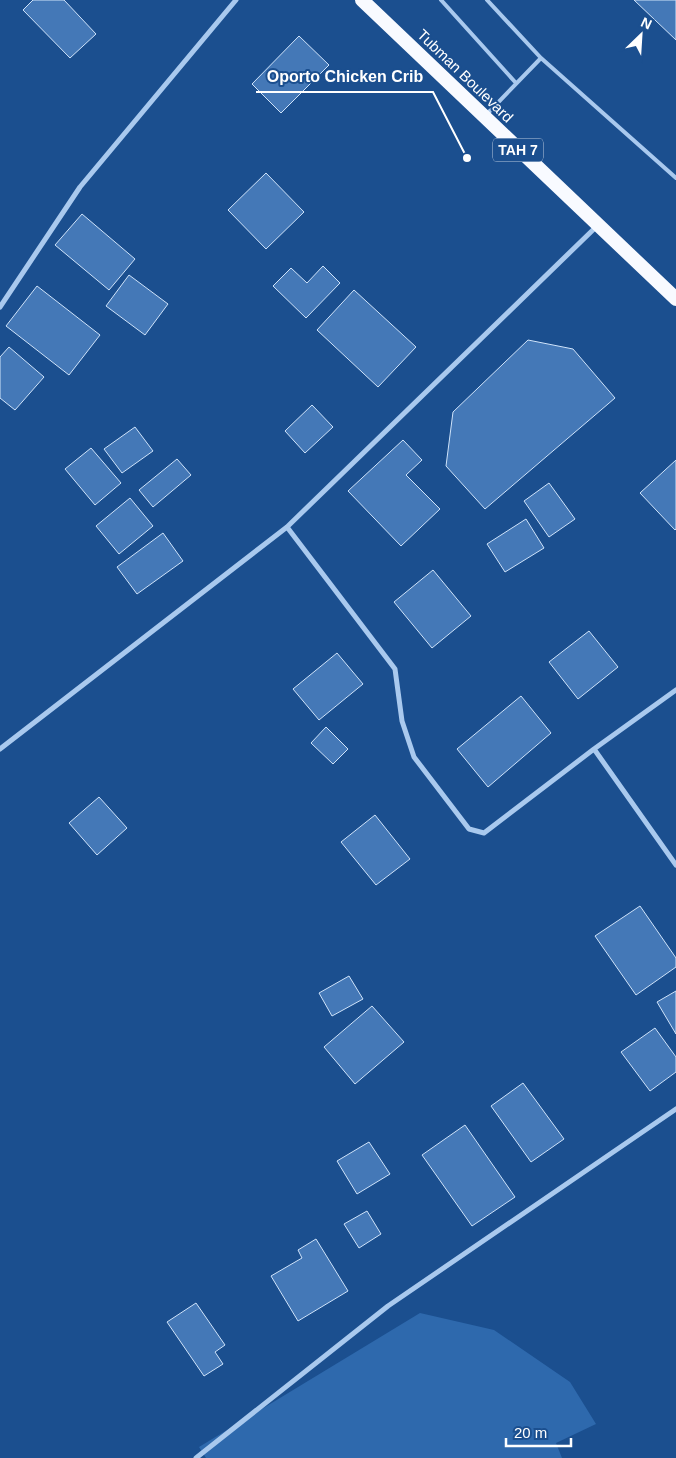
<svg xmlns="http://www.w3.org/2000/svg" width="676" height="1458" font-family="Helvetica,sans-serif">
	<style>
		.green { fill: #2e69ad }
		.building { fill: #4478b7; stroke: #cfe3fa }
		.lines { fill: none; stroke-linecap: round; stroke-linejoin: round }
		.service { stroke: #a9c9ee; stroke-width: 4 }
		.minor { stroke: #a9c9ee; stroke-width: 5 }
		.trunk { stroke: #f8faff; stroke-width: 14 }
		.labels { text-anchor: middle; stroke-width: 4; stroke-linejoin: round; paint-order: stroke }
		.shield { fill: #1b4f8f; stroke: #bbcadd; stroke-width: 1 }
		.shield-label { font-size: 14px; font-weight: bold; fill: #fff }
		.street-label { font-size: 15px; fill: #fff; stroke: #1b4f8f }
		.leader { fill: none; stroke: #fff; stroke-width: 2 }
		.callout-dot { fill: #fff; stroke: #1b4f8f; stroke-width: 2 }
		.callout-label { font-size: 16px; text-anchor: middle; font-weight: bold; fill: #fff; stroke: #1b4f8f; stroke-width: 4; stroke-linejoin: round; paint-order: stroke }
	</style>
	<rect width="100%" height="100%" fill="#1b4f8f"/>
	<path class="green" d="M 420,1313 L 494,1330 L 570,1382 L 596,1424 L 556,1443 L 562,1458 L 206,1458 L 199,1447 Z"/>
	<path class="building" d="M 33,0 L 64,0 L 96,34 L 70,58 L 23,10 Z
		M 634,0 L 676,0 L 676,40 Z
		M 299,36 L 329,65 L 281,113 L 252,84 Z
		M 266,173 L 304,212 L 266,249 L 228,210 Z
		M 82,214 L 135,259 L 109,290 L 55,245 Z
		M 323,266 L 340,283 L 306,318 L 273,286 L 291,268 L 307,283 Z
		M 129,275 L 168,304 L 145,335 L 106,306 Z
		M 37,286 L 100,335 L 69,375 L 6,326 Z
		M 354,290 L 416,347 L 378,387 L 317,330 Z
		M 528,340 L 573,349 L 615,398 L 485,509 L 446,466 L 453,412 Z
		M 9,347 L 44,377 L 15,410 L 0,398 L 0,357 Z
		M 312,405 L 333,427 L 305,453 L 285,431 Z
		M 135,427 L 153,451 L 122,473 L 104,449 Z
		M 403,440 L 422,460 L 406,475 L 440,509 L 401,546 L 348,491 Z
		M 91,448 L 121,483 L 95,505 L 65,469 Z
		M 177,459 L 191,475 L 153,507 L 139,490 Z
		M 676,460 L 676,529 L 675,530 L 640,493 Z
		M 549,483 L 575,519 L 549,537 L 524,501 Z
		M 130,498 L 153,526 L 119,554 L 96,526 Z
		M 526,519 L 544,548 L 505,572 L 487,544 Z
		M 163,533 L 183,561 L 137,594 L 117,567 Z
		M 433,570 L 471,616 L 432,648 L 394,602 Z
		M 589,631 L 618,667 L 578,699 L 549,662 Z
		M 337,653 L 363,684 L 319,720 L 293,689 Z
		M 521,696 L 551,733 L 488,787 L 457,749 Z
		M 326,727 L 348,749 L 333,764 L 311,743 Z
		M 99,797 L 127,828 L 97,855 L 69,823 Z
		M 375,815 L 410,859 L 376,885 L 341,842 Z
		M 640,906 L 676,958 L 676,967 L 636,995 L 595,936 Z
		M 349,976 L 363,999 L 332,1016 L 319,993 Z
		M 676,991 L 676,1034 L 657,1002 Z
		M 372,1006 L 404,1042 L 355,1084 L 324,1047 Z
		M 655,1028 L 676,1057 L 676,1072 L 650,1091 L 621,1052 Z
		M 523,1083 L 564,1139 L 531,1162 L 491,1106 Z
		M 465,1125 L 515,1197 L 472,1226 L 422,1155 Z
		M 369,1142 L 390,1174 L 357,1194 L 337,1161 Z
		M 367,1211 L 381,1234 L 359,1248 L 344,1224 Z
		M 316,1239 L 348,1291 L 298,1321 L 271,1276 L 302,1258 L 298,1250 Z
		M 196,1303 L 225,1345 L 215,1352 L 223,1364 L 204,1376 L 167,1322 Z"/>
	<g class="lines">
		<path class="service" d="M 441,0 L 516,83
			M 487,0 L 541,58 L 676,178
			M 487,114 L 541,58"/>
		<path class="minor" d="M 0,307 L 80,187 L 236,0
			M 287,527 L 395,669 L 402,721 L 414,757 L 469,829 L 484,833 L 594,749 L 676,690
			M 0,749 L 287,527 L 597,226
			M 594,749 L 676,865
			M 196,1458 L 388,1306 L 676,1109"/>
		<path class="trunk" d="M 362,0 L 676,299"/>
	</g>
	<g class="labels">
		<rect class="shield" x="493" y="138.5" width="50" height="23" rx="4"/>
		<g class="shield-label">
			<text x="518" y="155">TAH 7</text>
		</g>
		<g class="street-label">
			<text transform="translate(465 76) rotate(44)" y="5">Tubman Boulevard</text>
		</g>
	</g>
	<path class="leader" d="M467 158L433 92H256"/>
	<circle class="callout-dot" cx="467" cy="158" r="5"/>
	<g class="callout-label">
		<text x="345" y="82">Oporto Chicken Crib</text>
	</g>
	<g transform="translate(641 35) rotate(25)" stroke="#1b4f8f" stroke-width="4" paint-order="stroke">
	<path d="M0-4L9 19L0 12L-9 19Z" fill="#ffffff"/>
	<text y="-8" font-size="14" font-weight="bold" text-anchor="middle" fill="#ffffff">N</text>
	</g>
	<path d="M506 1438v8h65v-8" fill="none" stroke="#ffffff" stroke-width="2.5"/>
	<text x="514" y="1438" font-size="15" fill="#ffffff" stroke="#1b4f8f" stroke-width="4" paint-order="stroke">20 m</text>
</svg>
